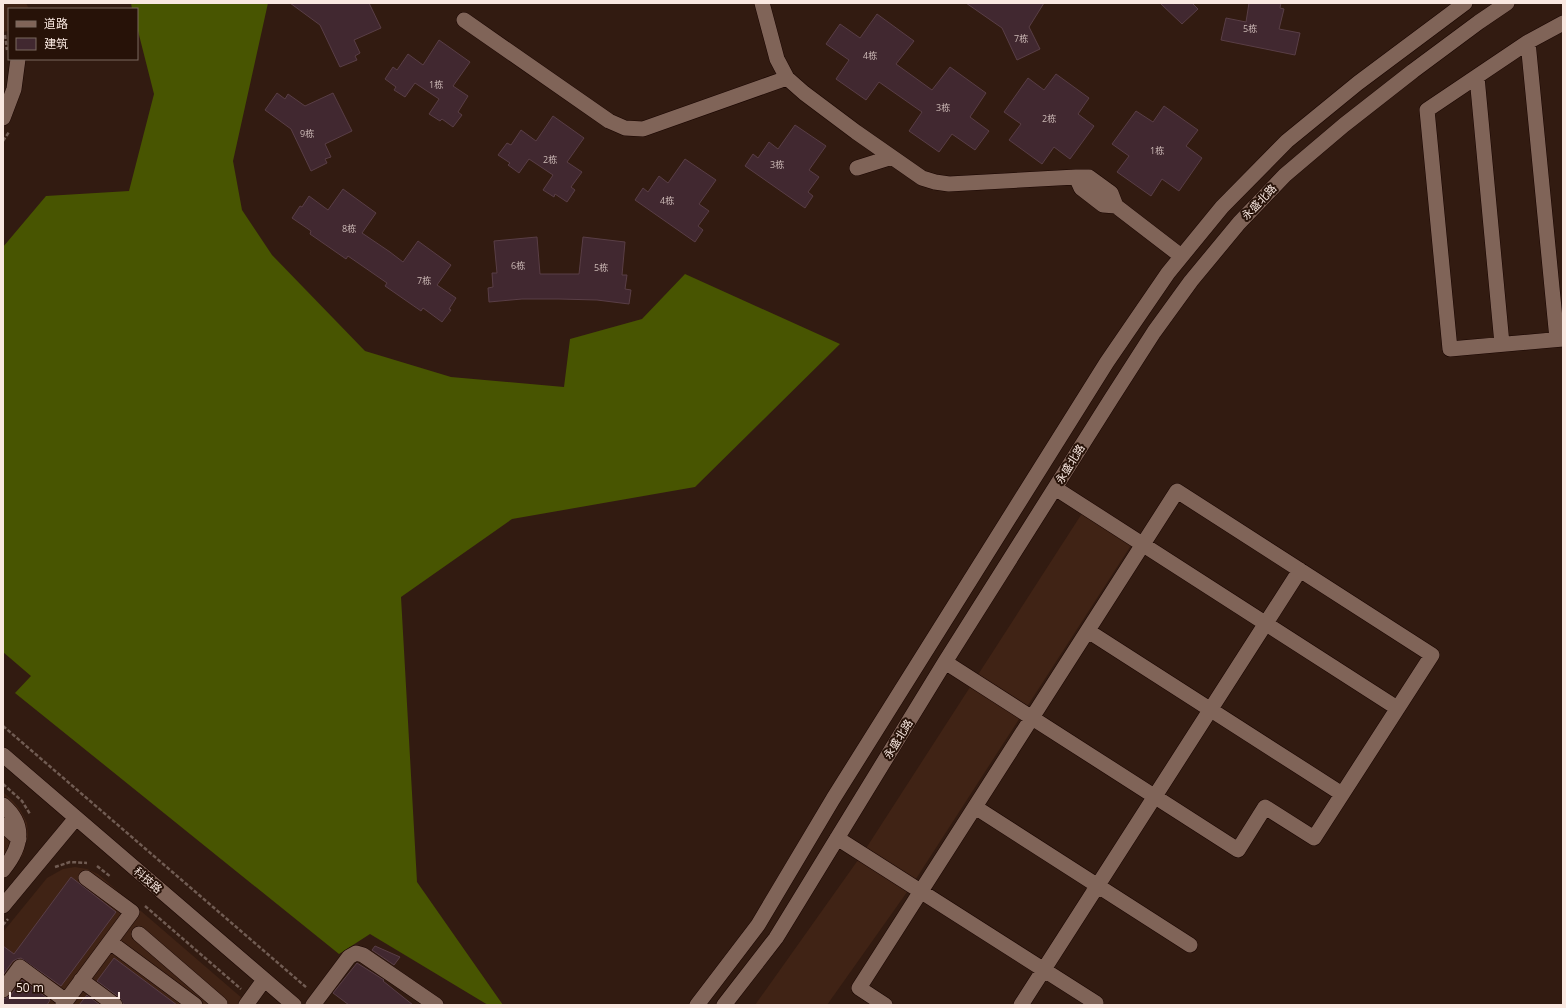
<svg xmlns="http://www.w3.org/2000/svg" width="1566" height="1008" font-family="'Open Sans','Noto Sans SC',sans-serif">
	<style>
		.built { fill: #402315 }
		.forest { fill: #485501 }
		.building { fill: #412830; stroke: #593e46 }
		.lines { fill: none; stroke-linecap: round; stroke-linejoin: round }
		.minor-casing { stroke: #190500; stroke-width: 16 }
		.path { stroke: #715c53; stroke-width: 2.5; stroke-dasharray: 4 2; stroke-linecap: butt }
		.minor { stroke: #806458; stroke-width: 15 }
		.labels { text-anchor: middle; stroke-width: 4; stroke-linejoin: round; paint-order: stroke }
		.number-label { font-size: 9px; fill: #cbb8b5 }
		.street-label { font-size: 11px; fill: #f9e8e1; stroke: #271208 }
	</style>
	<rect width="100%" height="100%" fill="#321b11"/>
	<path class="built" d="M 3,3 L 26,3 L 29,9 L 9,9 L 9,31 L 3,32 Z
		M 1090,501 L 1139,533 L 912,885 L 827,1005 L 755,1005 L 863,853 Z
		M 3,792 L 13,801 L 21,811 L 27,823 L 28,836 L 23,855 L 3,880 Z
		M 75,867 L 87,869 L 98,874 L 250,1005 L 3,1005 L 3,932 L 47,878 L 63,869 Z"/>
	<path class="forest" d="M 131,3 L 268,3 L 233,161 L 242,210 L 272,255 L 365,351 L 451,377 L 564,387 L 570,339 L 642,319 L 685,274 L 840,344 L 695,487 L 512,519 L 401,597 L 417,882 L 503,1005 L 488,1005 L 370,934 L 339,954 L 15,693 L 31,676 L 3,652 L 3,247 L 46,196 L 129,191 L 154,94 L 137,27 L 137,9 L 132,9 Z"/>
	<path class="building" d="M 290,3 L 369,3 L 381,28 L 354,40 L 360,53 L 355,56 L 357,60 L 340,67 L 320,25 Z
		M 966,3 L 1044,3 L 1029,27 L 1040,49 L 1017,60 L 1002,28 Z
		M 1160,3 L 1192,3 L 1198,9 L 1182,24 Z
		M 1249,3 L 1281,3 L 1280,8 L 1284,9 L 1279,29 L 1300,33 L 1295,55 L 1221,40 L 1226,18 L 1246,22 Z
		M 877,14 L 914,41 L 896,64 L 932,90 L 950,67 L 986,93 L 970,117 L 989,131 L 975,150 L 952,134 L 939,152 L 909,131 L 922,112 L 879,82 L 866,100 L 836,79 L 849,60 L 826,44 L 840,24 L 860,38 Z
		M 439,40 L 470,62 L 453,86 L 468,96 L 458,112 L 462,115 L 453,127 L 442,119 L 440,121 L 429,114 L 439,99 L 415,83 L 405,97 L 394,90 L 396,87 L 385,79 L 393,67 L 397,70 L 408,54 L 423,65 Z
		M 1056,74 L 1089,98 L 1078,114 L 1094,126 L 1070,159 L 1054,147 L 1042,164 L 1009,140 L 1021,124 L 1004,112 L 1028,78 L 1044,90 Z
		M 277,93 L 285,99 L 288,94 L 305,106 L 333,93 L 352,131 L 325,144 L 331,157 L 325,159 L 327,163 L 311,171 L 291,129 L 265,110 Z
		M 1164,106 L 1198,130 L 1186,146 L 1202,158 L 1179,191 L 1162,179 L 1151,196 L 1117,172 L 1129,156 L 1112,144 L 1136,111 L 1153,122 Z
		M 553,116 L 584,138 L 567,162 L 582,172 L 571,187 L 575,190 L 567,202 L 555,194 L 554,197 L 543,190 L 553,175 L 529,159 L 519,173 L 508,165 L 510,163 L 498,155 L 507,143 L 511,145 L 521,130 L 536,141 Z
		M 795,125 L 826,146 L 809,170 L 819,177 L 808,192 L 813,196 L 805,208 L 745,166 L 753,154 L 758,158 L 769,142 L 778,149 Z
		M 685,159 L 716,180 L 699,204 L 709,211 L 698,226 L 703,230 L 695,242 L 635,200 L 643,188 L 648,192 L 659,176 L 668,183 Z
		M 343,189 L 376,213 L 362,233 L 390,252 L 403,262 L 418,241 L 451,265 L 437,285 L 456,298 L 449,309 L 451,310 L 442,322 L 423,308 L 421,311 L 385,286 L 387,283 L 348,256 L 346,259 L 310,234 L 311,231 L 292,218 L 300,206 L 302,207 L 309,196 L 328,210 Z
		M 537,237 L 540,274 L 579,274 L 583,237 L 625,242 L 622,275 L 627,275 L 625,289 L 631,290 L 629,304 L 597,300 L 559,299 L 522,299 L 489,302 L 488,288 L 493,287 L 492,273 L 497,273 L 494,241 Z
		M 71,877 L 116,912 L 61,986 L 21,958 L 17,959 L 13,961 L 3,975 L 3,946 L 14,954 Z
		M 375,946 L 400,957 L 394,965 L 372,950 Z
		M 114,958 L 177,1005 L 124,1005 L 120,998 L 97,981 Z
		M 357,963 L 384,980 L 383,981 L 413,1005 L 349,1005 L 333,993 Z
		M 22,980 L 50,1000 L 47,1005 L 3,1005 L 3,999 L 10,996 Z
		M 87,995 L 100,1005 L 79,1005 Z"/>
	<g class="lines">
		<g class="minor-casing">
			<path id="minor" d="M 762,3 L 777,59 L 787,78 L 804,93 L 856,132 L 922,178 L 935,182 L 949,184 L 1076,177 L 1089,177 L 1111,193 L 1116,206 L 1103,205 L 1081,188 L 1076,177
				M 464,20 L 609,121 L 625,128 L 643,129 L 787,78
				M 1563,23 L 1528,42 L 1427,110 L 1450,349 L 1563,339
				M 1528,42 L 1557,339
				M 1477,77 L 1502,344
				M 3,118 L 14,89 L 18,59
				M 857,168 L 892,157
				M 1116,206 L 1181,256
				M 1055,488 L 1397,708
				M 1088,631 L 1342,794
				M 3,755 L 294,1005
				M 3,805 C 27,826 21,848 3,870
				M 975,807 L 1190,945
				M 3,825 L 19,839
				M 837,838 L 1096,1003
				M 3,906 L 76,818
				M 139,934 L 220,1004
				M 110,942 L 195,1005
				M 81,980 L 115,1005
				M 3,990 L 20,967 L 66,1001
				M 63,1005 L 132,912 L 86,878
				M 246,1005 L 264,980
				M 313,1005 L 349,957 L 356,953 L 363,955 L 436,1005
				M 697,1005 L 758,925 L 833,799 L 1107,362 L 1168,273 L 1222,207 L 1287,141 L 1358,83 L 1465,3
				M 724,1005 L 776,938 L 945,662 L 1111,399 L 1154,332 L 1191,281 L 1239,223 L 1285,175 L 1344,125 L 1413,71 L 1479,22 L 1507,3
				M 885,1005 L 859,988 C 965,823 1071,657 1177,491 L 1432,655 L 1314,838 L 1265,807 L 1238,850 C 1140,787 1043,725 945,662
				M 1021,1005 L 1300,570"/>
		</g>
		<path class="path" d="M 5,35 L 7,50
			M 3,141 L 9,132
			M 3,726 L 307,988
			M 3,784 L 22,801 L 30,814
			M 97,866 L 111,877
			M 55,867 L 70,862 L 87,863
			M 145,906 L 241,989
			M 3,925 L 8,919"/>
		<use href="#minor" class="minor"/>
	</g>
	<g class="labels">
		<g class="number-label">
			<text x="1250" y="32">5栋</text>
			<text x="1021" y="42">7栋</text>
			<text x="870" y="59">4栋</text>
			<text x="436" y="88">1栋</text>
			<text x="943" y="111">3栋</text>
			<text x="1049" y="122">2栋</text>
			<text x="307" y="137">9栋</text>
			<text x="1157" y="154">1栋</text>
			<text x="550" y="163">2栋</text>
			<text x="777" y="168">3栋</text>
			<text x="667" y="204">4栋</text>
			<text x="349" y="232">8栋</text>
			<text x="518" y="269">6栋</text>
			<text x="601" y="271">5栋</text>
			<text x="424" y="284">7栋</text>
		</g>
		<g class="street-label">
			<text transform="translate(1259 202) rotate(-46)" y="4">永盛北路</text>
			<text transform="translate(1070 464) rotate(-58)" y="4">永盛北路</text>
			<text transform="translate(898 739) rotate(-58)" y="4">永盛北路</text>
			<text transform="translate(148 880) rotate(41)" y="4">科技路</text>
		</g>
	</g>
	<rect width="1566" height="1008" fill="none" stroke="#f9e8e1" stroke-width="8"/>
	<rect x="8" y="8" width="130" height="52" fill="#271208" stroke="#7b685f"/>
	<rect x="16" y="21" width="20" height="6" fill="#806458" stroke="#7b685f"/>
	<text x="44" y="28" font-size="12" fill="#f9e8e1">道路</text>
	<rect x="16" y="38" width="20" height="12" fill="#412830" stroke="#7b685f"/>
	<text x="44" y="48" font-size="12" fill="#f9e8e1">建筑</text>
	<path d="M10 992v6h109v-6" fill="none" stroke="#f9e8e1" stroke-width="2"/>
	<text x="16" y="992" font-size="12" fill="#f9e8e1" stroke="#271208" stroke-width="3" paint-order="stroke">50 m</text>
</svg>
